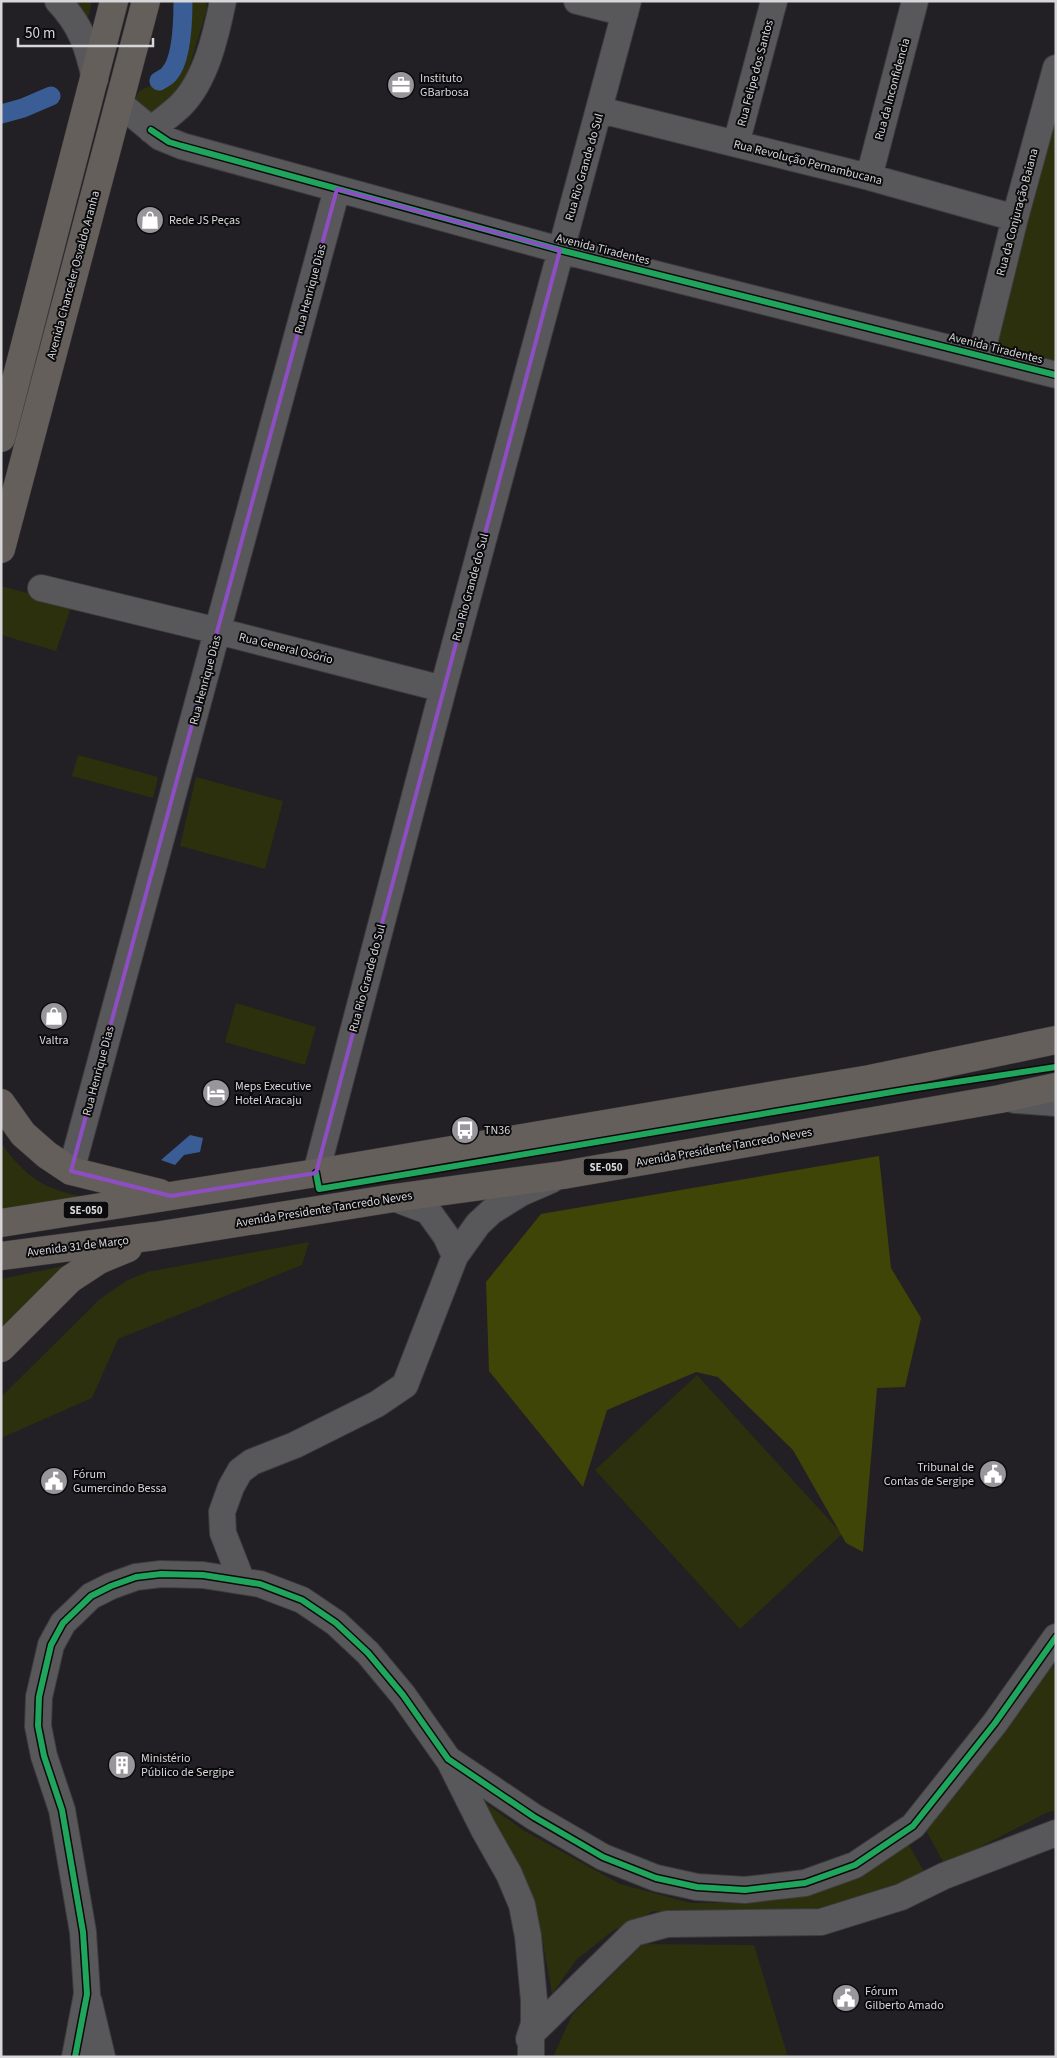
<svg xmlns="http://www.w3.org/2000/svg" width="1057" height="2058" font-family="'Source Sans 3',sans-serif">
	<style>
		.green { fill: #2c300c }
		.forest { fill: #3f4507 }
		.water { fill: #3a5d96 }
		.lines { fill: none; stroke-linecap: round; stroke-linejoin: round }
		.canal { stroke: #3a5d96; stroke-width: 19 }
		.minor-casing { stroke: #3c3b3e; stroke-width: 28 }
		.major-casing { stroke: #3c3b3e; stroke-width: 29 }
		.minor { stroke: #58575a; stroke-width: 26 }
		.major { stroke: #655f5b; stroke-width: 28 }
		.cycleway-casing { stroke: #0b0a0c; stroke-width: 9 }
		.cycleway { stroke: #20a55d; stroke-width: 6 }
		.marked { fill: none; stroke: #8d4ec4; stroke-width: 4; stroke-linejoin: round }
		.labels { text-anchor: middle; stroke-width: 4; stroke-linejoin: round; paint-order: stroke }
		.shield { fill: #0b0a0c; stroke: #9a999c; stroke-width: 1 }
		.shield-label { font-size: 11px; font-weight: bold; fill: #d7d6d9 }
		.street-label { font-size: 12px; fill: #d7d6d9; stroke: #0b0a0c }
		.poi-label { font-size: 12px; fill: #d7d6d9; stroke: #0b0a0c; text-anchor: start }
	</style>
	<rect width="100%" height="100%" fill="#222024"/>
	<path class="green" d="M 77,1 L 92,1 L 85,31 L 77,11 Z
		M 190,1 L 207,1 L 206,12 L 185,81 L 165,121 L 133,110 C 134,105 135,96 139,92 C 147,83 169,87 180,71 C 187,60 190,16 190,1 Z
		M 1056,116 L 1056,364 L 994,348 Z
		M 1,586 L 72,605 L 56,651 L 1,635 Z
		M 78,755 L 158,777 L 153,798 L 72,776 Z
		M 196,777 L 283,801 L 265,869 L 180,846 Z
		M 236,1003 L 316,1027 L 305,1065 L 225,1042 Z
		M 1,1143 C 31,1185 51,1191 99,1200 L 1,1216 Z
		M 309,1242 L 302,1265 L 118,1339 L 92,1398 L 1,1438 L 1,1397 L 99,1300 L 126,1281 L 147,1272 Z
		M 78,1263 L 1,1338 L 1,1279 Z
		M 697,1375 L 842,1534 L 740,1629 L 595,1470 Z
		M 1050,1659 L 1056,1675 L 1056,1810 L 1046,1813 L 945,1865 L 924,1827 L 959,1791 L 1001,1733 Z
		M 484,1802 L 523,1830 L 620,1884 L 691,1903 L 736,1903 L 784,1898 L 906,1840 L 926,1875 L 848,1903 L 778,1915 L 705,1916 L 653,1911 L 635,1922 L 614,1930 L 576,1960 L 552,1994 L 540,1926 L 524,1876 Z
		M 643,1944 L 754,1945 L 788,2057 L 553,2057 L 572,2015 Z"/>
	<path class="forest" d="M 879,1156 L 891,1268 L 921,1318 L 905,1387 L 877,1388 L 863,1552 L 846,1543 L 793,1450 L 718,1377 L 696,1372 L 607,1410 L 583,1487 L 489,1371 L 486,1282 L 541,1214 Z"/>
	<path class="water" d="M 190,1135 L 203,1138 L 200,1152 L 184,1155 L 175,1165 L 161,1160 Z"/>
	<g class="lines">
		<path class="canal" d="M 159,81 C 162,79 167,77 169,74 C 182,60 183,20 183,1
			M 1,114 L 23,108 L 51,96"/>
		<g class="minor-casing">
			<path id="minor" d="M 58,1 C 81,25 88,47 95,79
				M 577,1 L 625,13
				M 119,103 L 160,137 L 182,146 L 560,250 L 1056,375
				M 600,110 L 869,177 L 1015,218
				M 151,130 C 160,122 172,114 181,105 C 206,80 216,35 223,1
				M 736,144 L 774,1
				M 869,177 L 915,1
				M 981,356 L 1015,218 L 1056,68
				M 41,588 L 218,631 L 443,689
				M 1015,1100 L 1056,1103
				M 71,1171 L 337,189
				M 316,1173 L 443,689 L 628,1
				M 394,1198 L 428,1211 L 446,1236 L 455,1256
				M 241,1579 L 223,1533 L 222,1512 L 231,1487 L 240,1471 L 252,1462 L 295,1445 L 377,1404 L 405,1385 L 455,1256 L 478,1224 L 492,1211 L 521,1193 L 551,1180
				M 450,1762 L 483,1828 L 509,1874 L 522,1905 L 528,1936 L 534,2000 L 534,2024 L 529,2039
				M 89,2002 L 102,2057
				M 75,2057 L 87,1994 L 83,1932 L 62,1810 L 44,1756 L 38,1726 L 39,1697 L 51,1645 L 63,1623 L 91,1596 L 111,1586 L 136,1577 L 161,1574 L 203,1575 L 260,1584 L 302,1600 L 336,1623 L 368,1653 L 403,1695 L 448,1759 L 534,1817 L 603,1857 L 656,1878 L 697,1887 L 745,1890 L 805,1883 L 855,1865 L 913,1826 L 995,1723 L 1056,1637
				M 531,2057 L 531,2034 L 634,1933 L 667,1924 L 821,1922 L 901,1897 L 944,1876 L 1056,1833"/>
		</g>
		<g class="major-casing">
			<path id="major" d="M 1,438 L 114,1
				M 1,549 L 146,1
				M 1,1103 L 23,1134 L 47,1155 L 71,1171 L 160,1193
				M 1,1223 L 316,1173 L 870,1079 L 1056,1040
				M 1,1256 L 155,1236 L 394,1198 L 563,1175 L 1000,1099 L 1056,1087
				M 1,1348 L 70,1279 L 99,1260 L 128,1248"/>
		</g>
		<use href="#minor" class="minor"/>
		<use href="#major" class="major"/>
		<g class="cycleway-casing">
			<path id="cycleway" d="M 151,130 L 169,142 L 182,146 L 560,250 L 1056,375
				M 316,1173 L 319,1189 L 910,1089 L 1056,1067
				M 75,2057 L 87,1994 L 83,1932 L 62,1810 L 44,1756 L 38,1726 L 39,1697 L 51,1645 L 63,1623 L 91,1596 L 111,1586 L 136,1577 L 161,1574 L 203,1575 L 260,1584 L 302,1600 L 336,1623 L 368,1653 L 403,1695 L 448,1759 L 534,1817 L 603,1857 L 656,1878 L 697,1887 L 745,1890 L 805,1883 L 855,1865 L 913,1826 L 995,1723 L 1056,1637"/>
		</g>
		<use href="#cycleway" class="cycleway"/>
	</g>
	<path class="marked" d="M 337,189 L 560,250 L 316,1173 L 171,1196 L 71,1171 Z"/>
	<defs>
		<g id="office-disc" transform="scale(1.4375)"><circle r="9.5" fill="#98969a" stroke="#0b0a0c"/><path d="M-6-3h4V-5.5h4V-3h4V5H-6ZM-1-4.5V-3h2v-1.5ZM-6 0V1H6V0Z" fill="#fff"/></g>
		<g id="shop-disc" transform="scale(1.4375)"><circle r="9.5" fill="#98969a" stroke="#0b0a0c"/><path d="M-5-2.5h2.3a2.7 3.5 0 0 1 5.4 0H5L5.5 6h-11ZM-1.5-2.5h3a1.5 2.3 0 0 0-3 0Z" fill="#fff"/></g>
		<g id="hotel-disc" transform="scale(1.4375)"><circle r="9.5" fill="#98969a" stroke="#0b0a0c"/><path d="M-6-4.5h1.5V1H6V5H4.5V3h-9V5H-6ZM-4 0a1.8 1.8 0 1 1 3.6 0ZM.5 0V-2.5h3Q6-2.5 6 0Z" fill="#fff"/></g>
		<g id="bus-disc" transform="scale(1.4375)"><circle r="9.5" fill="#98969a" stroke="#0b0a0c"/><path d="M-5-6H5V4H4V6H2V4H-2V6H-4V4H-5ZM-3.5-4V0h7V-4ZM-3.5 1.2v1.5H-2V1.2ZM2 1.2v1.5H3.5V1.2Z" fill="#fff"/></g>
		<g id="civic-disc" transform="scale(1.4375)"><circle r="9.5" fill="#98969a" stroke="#0b0a0c"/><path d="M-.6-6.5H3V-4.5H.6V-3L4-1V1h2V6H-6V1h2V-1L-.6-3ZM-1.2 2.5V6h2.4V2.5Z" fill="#fff"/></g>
		<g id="building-disc" transform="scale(1.4375)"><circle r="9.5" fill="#98969a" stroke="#0b0a0c"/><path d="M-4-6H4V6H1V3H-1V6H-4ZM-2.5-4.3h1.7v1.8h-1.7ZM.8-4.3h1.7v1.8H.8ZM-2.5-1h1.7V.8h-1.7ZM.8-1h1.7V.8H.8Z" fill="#fff"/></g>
	</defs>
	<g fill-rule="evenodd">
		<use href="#office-disc" x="401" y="85"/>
		<use href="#shop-disc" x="150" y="220"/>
		<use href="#shop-disc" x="54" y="1016"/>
		<use href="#hotel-disc" x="216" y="1093"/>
		<use href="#bus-disc" x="465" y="1130"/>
		<use href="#civic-disc" x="993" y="1474"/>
		<use href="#civic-disc" x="54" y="1481"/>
		<use href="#building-disc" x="122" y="1765"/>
		<use href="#civic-disc" x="846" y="1998"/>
	</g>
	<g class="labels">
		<g class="shield">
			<rect x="583.5" y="1158.5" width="45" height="17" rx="4"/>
			<rect x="63.5" y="1201.5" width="45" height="17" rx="4"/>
		</g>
		<g class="shield-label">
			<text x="606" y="1171">SE-050</text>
			<text x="86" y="1214">SE-050</text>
		</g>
		<g class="street-label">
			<text transform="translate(755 73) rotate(-75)" y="4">Rua Felipe dos Santos</text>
			<text transform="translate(892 89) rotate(-75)" y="4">Rua da Inconfidencia</text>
			<text transform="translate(808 162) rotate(14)" y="4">Rua Revolução Pernambucana</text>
			<text transform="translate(584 167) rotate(-74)" y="4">Rua Rio Grande do Sul</text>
			<text transform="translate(1017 212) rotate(-75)" y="4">Rua da Conjuração Baiana</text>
			<text transform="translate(603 249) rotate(14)" y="4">Avenida Tiradentes</text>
			<text transform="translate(73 275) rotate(-75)" y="4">Avenida Chanceler Osvaldo Aranha</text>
			<text transform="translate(310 289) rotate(-75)" y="4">Rua Henrique Dias</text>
			<text transform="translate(996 348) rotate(14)" y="4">Avenida Tiradentes</text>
			<text transform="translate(470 587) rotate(-75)" y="4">Rua Rio Grande do Sul</text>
			<text transform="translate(286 648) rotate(14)" y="4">Rua General Osório</text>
			<text transform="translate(205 680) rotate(-75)" y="4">Rua Henrique Dias</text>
			<text transform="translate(367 978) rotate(-75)" y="4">Rua Rio Grande do Sul</text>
			<text transform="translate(98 1071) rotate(-75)" y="4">Rua Henrique Dias</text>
			<text transform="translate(724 1147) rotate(-10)" y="4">Avenida Presidente Tancredo Neves</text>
			<text transform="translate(324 1209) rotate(-9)" y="4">Avenida Presidente Tancredo Neves</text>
			<text transform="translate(78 1246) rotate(-7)" y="4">Avenida 31 de Março</text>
		</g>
		<g class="poi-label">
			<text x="420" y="82">Instituto<tspan x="420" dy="14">GBarbosa</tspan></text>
			<text x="169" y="224">Rede JS Peças</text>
			<text x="54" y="1044" text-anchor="middle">Valtra</text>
			<text x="235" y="1090">Meps Executive<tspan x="235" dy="14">Hotel Aracaju</tspan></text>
			<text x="484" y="1134">TN36</text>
			<text x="974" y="1471" text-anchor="end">Tribunal de<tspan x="974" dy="14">Contas de Sergipe</tspan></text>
			<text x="73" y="1478">Fórum<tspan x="73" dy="14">Gumercindo Bessa</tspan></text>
			<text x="141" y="1762">Ministério<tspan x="141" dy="14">Público de Sergipe</tspan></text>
			<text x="865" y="1995">Fórum<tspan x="865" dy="14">Gilberto Amado</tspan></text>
		</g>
	</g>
	<rect width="1057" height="2058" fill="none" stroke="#d7d6d9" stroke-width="5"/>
	<path d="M18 38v8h135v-8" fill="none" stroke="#d7d6d9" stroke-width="2.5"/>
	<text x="25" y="38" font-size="15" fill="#d7d6d9" stroke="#0b0a0c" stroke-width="4" paint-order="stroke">50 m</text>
</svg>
